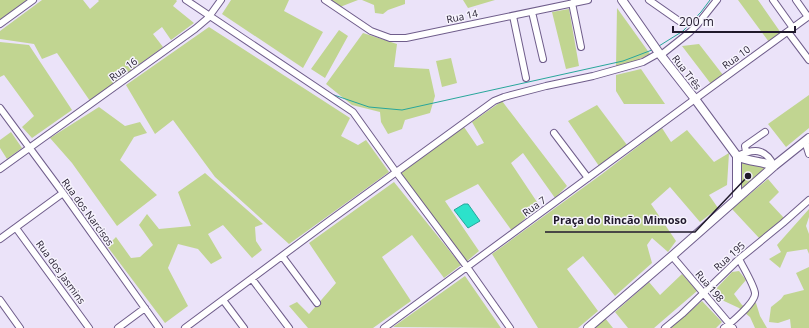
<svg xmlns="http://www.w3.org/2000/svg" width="809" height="328" font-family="'Open Sans',sans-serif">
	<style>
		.green { fill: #c1d591 }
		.water { fill: #2ce2cb; stroke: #28a69b }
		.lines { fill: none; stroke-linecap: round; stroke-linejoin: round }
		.stream { stroke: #28a69b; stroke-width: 1 }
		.minor-casing { stroke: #6f5d8b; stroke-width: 8 }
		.major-casing { stroke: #6f5d8b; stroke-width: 10 }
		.minor { stroke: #fff; stroke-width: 6 }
		.major { stroke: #fff; stroke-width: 8 }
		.labels { text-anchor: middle; stroke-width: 3; stroke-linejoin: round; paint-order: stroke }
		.street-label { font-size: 10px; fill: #20192c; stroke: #f6f3fd }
		.leader { fill: none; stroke: #20192c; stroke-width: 1.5 }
		.callout-dot { fill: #20192c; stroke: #f6f3fd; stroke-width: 1.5 }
		.callout-label { font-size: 11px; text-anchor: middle; font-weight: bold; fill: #20192c; stroke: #f6f3fd; stroke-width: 3; stroke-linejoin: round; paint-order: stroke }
	</style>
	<rect width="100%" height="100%" fill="#ebe3f9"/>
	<path class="green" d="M 0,0 L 27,0 L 0,20 Z
		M 42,0 L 83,0 L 90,9 L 99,1 L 98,0 L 176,0 L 177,1 L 173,6 L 194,23 L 171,40 L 162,27 L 153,34 L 163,47 L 90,101 L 57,53 L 42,59 L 34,44 L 0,39 L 0,31 Z
		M 231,0 L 289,0 L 284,11 L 323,32 L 303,68 L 222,14 Z
		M 330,0 L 358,0 L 340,7 Z
		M 362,0 L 405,0 L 405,4 L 388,10 L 383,14 L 375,13 L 374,5 Z
		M 463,0 L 495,0 L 468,8 Z
		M 738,0 L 758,0 L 781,33 L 769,42 Z
		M 617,8 L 650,54 L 633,62 L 616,66 Z
		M 569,9 L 579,66 L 566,69 L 552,12 Z
		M 209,27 L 350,118 L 341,136 L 358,145 L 366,140 L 389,172 L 289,244 L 215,177 L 173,120 L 155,134 L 126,85 Z
		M 339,30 L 348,36 L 325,78 L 311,69 Z
		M 363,33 L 397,44 L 394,67 L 429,69 L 435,96 L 430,113 L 405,120 L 402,129 L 388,134 L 381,122 L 380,112 L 352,105 L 326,84 Z
		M 0,42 L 29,45 L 72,110 L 32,138 L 22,127 L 34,116 L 4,75 L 0,77 Z
		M 699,44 L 723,75 L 711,84 L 682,46 Z
		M 451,58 L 457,83 L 442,87 L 436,61 Z
		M 641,69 L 665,104 L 624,104 L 616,91 L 616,75 Z
		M 809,95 L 809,128 L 786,147 L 768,124 Z
		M 502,101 L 567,186 L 555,198 L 523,153 L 511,163 L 539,205 L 512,231 L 478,184 L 445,201 L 479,251 L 466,262 L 400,174 L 464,127 L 477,146 L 484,143 L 472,122 Z
		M 597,105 L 627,145 L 599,166 L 568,121 Z
		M 99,107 L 125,126 L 140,122 L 147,133 L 134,137 L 120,160 L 157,195 L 117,226 L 72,163 L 50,138 Z
		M 662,128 L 671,142 L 687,130 L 714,162 L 729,153 L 727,185 L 709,195 L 718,208 L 700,222 L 670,187 L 651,204 L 676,241 L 668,252 L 652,238 L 647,245 L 652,263 L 615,296 L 583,256 L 567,269 L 598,311 L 578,328 L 538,328 L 492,254 L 602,174 Z
		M 11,132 L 22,148 L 7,159 L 0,148 L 0,140 Z
		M 743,161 L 766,166 L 766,170 C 759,173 754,178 751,183 C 748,187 744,190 741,193 L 739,164 Z
		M 205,173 L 263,224 L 255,227 L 256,241 L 262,250 L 252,258 L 223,225 L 208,234 L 222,258 L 211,264 L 198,249 L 178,244 L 168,268 L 188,306 L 165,323 L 107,246 L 116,237 L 131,258 L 140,257 L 153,245 L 139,225 L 147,214 L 159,229 L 191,226 L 178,192 Z
		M 768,179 L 779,192 L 769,202 L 784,218 L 760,239 L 732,209 Z
		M 394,182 L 461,265 L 444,278 L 412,235 L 382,257 L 411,301 L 373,328 L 308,328 L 289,306 L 297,302 L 309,314 L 336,283 L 309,243 Z
		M 809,209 L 809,217 L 806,226 L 809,234 L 809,254 L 807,249 L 787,252 L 780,268 L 769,259 L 781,252 L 777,245 Z
		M 809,267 L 809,328 L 791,328 L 790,319 L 778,323 L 769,322 L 771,307 L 781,299 L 784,295 L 804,290 L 796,273 Z
		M 739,271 L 746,280 L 734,294 L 742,305 L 749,309 L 752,300 L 756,303 L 760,316 L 767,328 L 755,328 L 750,317 L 739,308 L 724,301 L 713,292 L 732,272 Z
		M 682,274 L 697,291 L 654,328 L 628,328 L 615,312 L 649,282 L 660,295 Z
		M 465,276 L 501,328 L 393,327 Z
		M 702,301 L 722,322 L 716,328 L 670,328 Z
		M 605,318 L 613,328 L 594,328 Z"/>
	<path class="water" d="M 464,204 L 468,204 L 480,221 L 468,228 L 454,210 Z"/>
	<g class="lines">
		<path class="stream" d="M 659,46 L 683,31 L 701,12 L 710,0
			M 278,58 L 331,94 L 369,107 L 402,110 L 623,61 L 652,50"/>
		<g class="minor-casing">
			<path id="minor" d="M 186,0 L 353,112 L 396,172 L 467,267 L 510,328
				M 325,0 L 371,31 L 390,38 L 406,38 L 588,0
				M 649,0 L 679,21
				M 773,0 L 793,28
				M 796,0 L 808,17
				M 572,3 L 581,47
				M 532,12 L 543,59
				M 513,16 L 526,78
				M 0,24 L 33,0
				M 788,32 L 809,60
				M 661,55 L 690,32 L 697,25 L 717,0
				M 0,108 L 63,193 L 159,328
				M 554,133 L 588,178
				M 805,141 L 809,154
				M 746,152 L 745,146 L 765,132
				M 737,156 C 753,149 765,147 774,166
				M 0,169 L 195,29 L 208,18 L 221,0
				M 16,228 L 89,328
				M 0,239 L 63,193
				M 282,256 L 317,303
				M 672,256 L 733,328
				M 252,279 L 289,328
				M 0,300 L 20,328
				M 223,300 L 244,328
				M 118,328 L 145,308
				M 185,328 L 329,221 L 494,101 L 504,97 L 546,86 L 593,76 L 636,64 L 643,62 L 659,53
				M 384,328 L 695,99 L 809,16
				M 665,328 L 682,314 L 739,259 L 783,223 L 809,200
				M 724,328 C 731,323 756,302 755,293 C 754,285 743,267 739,259"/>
		</g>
		<g class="major-casing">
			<path id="major" d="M 622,0 L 659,53 L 695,99 L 737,156 C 748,162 762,161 774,166
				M 737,156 L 737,198
				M 588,328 L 672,256 L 774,166 L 809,138"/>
		</g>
		<use href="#minor" class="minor"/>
		<use href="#major" class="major"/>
	</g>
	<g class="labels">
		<g class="street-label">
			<text transform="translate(462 16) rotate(-12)" y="4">Rua 14</text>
			<text transform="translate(736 57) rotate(-36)" y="4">Rua 10</text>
			<text transform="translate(123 69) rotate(-36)" y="4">Rua 16</text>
			<text transform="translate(687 72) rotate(52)" y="4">Rua Três</text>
			<text transform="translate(534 206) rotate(-36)" y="4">Rua 7</text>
			<text transform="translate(88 212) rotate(54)" y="4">Rua dos Narcisos</text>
			<text transform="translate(729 256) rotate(-42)" y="4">Rua 195</text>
			<text transform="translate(61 272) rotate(54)" y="4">Rua dos Jasmins</text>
			<text transform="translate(710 286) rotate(50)" y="4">Rua 198</text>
		</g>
	</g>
	<path class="leader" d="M748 176L695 232H545"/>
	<circle class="callout-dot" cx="748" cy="176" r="4"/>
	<g class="callout-label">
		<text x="620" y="224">Praça do Rincão Mimoso</text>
	</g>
	<path d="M673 26v6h122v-6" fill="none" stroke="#20192c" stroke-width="2"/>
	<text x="679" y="26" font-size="12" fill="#20192c" stroke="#f6f3fd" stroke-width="3" paint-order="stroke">200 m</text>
</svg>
